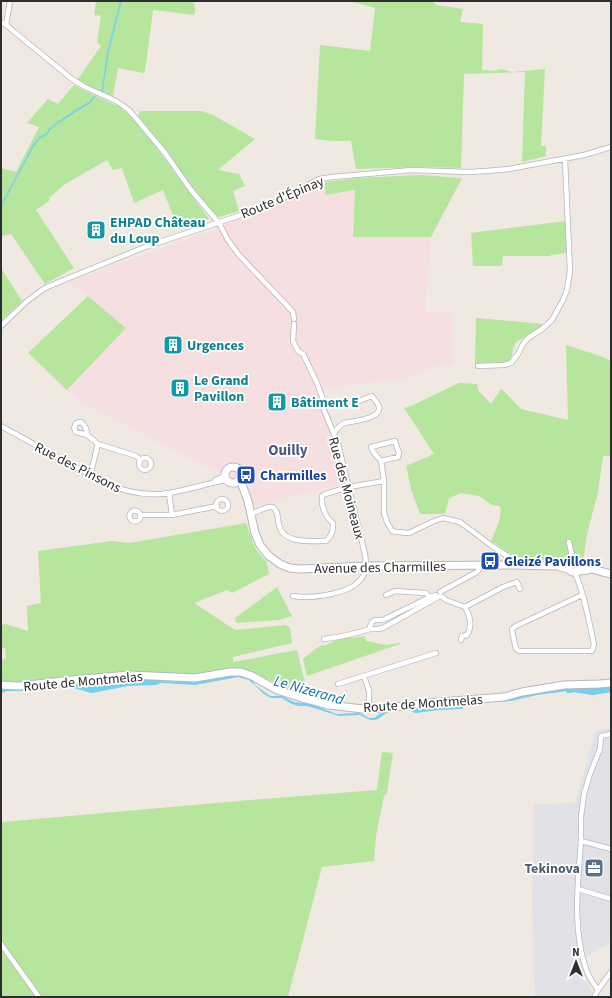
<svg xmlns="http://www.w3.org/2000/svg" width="612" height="998" font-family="'Source Sans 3',sans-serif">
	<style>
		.industrial { fill: #e3e1e8 }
		.medical { fill: #f5dfe0 }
		.green { fill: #b6e59e }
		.water { fill: #75cff0 }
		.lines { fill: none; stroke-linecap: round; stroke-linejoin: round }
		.stream { stroke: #75cff0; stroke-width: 1.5 }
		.river { stroke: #75cff0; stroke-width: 8 }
		.street-casing { stroke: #b4b7c1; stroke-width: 6 }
		.secondary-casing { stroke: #b4b7c1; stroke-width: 9 }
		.street { stroke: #fff; stroke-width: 4.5 }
		.secondary { stroke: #fff; stroke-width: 7 }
		.labels { text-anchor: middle; stroke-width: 3.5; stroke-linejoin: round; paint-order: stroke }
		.street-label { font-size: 14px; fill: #2e2e2e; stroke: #fff }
		.culture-label { font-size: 14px; font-weight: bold; fill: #0d838f; stroke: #fff; text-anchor: start }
		.transit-label { font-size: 14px; font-weight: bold; fill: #164399; stroke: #fff; text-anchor: start }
		.service-label { font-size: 14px; font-weight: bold; fill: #4e5e75; stroke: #fff; text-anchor: end }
		.neighbourhood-label { font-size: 15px; font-weight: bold; fill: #4d5680; stroke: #fff }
		.water-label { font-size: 15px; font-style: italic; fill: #0d6fa3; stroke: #fff }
	</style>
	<rect width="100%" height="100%" fill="#efe9e1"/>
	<path class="industrial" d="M 611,728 L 611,942 L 586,957 L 581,969 L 592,993 L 591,997 L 535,997 L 532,901 L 534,804 L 575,803 L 596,730 Z"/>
	<path class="medical" d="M 325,182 L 325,195 L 355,190 L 353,237 L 431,237 L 425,312 L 452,312 L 453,365 L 442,364 L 407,378 L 321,389 L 329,412 L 340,484 L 256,506 L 220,473 L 168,448 L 80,401 L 67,390 L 126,328 L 88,296 L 69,282 L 216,229 L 269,205 Z"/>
	<path class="green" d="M 96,1 L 194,1 L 195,11 L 194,15 L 153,10 L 145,71 L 143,73 L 118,68 L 113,96 L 94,89 L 77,80 L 101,46 L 97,42 L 101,16 L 94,15 Z
		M 350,1 L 432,1 L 437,5 L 463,9 L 460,22 L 483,24 L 482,70 L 494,71 L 501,69 L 512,72 L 545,69 L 541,146 L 546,146 L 546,156 L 522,162 L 525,72 L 464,74 L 461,168 L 425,167 L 356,169 L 351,141 L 331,141 L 315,139 L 320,45 L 370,51 L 375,8 Z
		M 74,85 L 85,91 L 120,107 L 132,118 L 147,135 L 209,219 L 195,224 L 189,218 L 175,221 L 163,190 L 134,203 L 122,168 L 113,170 L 107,160 L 65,184 L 50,197 L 49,201 L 36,210 L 74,268 L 45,284 L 11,234 L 1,236 L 1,168 L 16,172 L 39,127 L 27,123 L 48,99 L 58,104 Z
		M 140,111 L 202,111 L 213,115 L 255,139 L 218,170 L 239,174 L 245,186 L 233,191 L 239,211 L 219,217 L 212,214 L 191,189 L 168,152 L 138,116 Z
		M 420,175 L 462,178 L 431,237 L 353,237 L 355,190 L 325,195 L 325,182 L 357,178 Z
		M 566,221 L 567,253 L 551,255 L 550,256 L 503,256 L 502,266 L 473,266 L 471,233 Z
		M 1,268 L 22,301 L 1,322 Z
		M 88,296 L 126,328 L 67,390 L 28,353 Z
		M 476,318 L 543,324 L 541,328 L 516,342 L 513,348 L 512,356 L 510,360 L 507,362 L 475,364 Z
		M 566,345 L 603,357 L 611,361 L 611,456 L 603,456 L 598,492 L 587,534 L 583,561 L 520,560 L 491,541 C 496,530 502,518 500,506 L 492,505 L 479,496 L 461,493 L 449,498 L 445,514 L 420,514 L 412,492 L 406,466 L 434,454 L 404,408 L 411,406 L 459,383 L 477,384 L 478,390 L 491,404 L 501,389 L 504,391 L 521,409 L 568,420 Z
		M 246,523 L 255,548 L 267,563 L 269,574 L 232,593 L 227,590 L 194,603 L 235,630 L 286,625 L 290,628 L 292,643 L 233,657 L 233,662 L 297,650 L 305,682 L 306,695 L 278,684 L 248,670 L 239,668 L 195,675 L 31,683 L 12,683 L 1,681 L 1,670 L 3,670 L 1,666 L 1,661 L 6,658 L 5,648 L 1,648 L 1,625 L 5,624 L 28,631 L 27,606 L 41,603 L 38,551 L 112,541 L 129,543 Z
		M 277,587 L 292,616 L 279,620 L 236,623 L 235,618 Z
		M 365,636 L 366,641 L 386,645 L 400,643 L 400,644 L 307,676 L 303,659 L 314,650 L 322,645 L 324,646 L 341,638 L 352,637 L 353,638 Z
		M 382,752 L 393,753 L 387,793 L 384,796 L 376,836 L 374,861 L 322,867 L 288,997 L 42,997 L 1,941 L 1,823 L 2,822 L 263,799 L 377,790 Z
		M 1,948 L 36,997 L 1,997 Z"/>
	<path class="water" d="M 230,675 L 240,675 L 251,679 L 255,685 L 270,696 L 282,696 L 294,702 L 313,704 L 329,711 L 336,714 L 358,713 L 362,714 L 369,718 L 374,718 L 385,710 L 417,708 L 427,705 L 469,703 L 498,699 L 511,699 L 537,692 L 558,690 L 571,687 L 586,687 L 593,690 L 611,687 L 611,689 L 593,692 L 584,689 L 575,689 L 560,692 L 537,695 L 511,701 L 491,702 L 463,706 L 450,705 L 439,706 L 426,708 L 417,711 L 406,710 L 397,710 L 388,712 L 378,719 L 374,720 L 370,720 L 360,715 L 339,716 L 314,708 L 307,706 L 298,706 L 290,703 L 282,698 L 271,698 L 264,694 L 249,680 L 238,677 L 195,685 L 163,683 L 151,683 L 144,681 L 133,683 L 118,682 L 110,683 L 96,690 L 90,691 L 83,690 L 72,685 L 35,691 L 7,691 L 1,693 L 1,688 L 20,690 L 74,683 L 89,688 L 98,686 L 107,681 L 113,680 L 132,682 L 143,679 L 152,682 L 159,681 L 188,682 L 208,679 Z"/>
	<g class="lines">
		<path class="stream" d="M 102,92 L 108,52 L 121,1
			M 1,206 L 32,148 L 39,138 L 47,134 L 49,130 L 57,123 L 90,102 L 95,96"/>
		<path class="river" d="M 71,683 L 91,689 L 127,682 L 156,681
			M 569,689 L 573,688 L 593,691 L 611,688
			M 416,709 L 438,706 L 460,705"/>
		<g class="street-casing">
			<path id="street" d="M 10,1 L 6,25 L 72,79 L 85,87 L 116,101 L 129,110 L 165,153 L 191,190 L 219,223 L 228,240 L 239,255 L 293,312 L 294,319
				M 1,22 L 6,25
				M 1,326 L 26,302 L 38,293 L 45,288 L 59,282 L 145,247 L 241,215 L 280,200 L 319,179 L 332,177 L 412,170 L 469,172 L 486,171 L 509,169 L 584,155 L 611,147
				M 478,366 L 504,365 L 511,363 L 518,354 L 523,344 L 528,338 L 542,329 L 552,320 L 563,300 L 567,290 L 570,271 L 565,159
				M 1,426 L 101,481 C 122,491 146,497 169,493 C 186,490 203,485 220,481 L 228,481
				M 334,433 C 337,429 339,425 345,423 C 352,421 382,419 379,407 C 378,403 374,399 372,396 L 359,401
				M 87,435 C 87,429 85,425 81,422 L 76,423 L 74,428 L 76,432 L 87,435 L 98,444 L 136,456 L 141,460
				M139 464a6 6 0 1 1 12 0a6 6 0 1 1-12 0Z
				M 381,461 L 398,457 L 399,453 L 395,441 L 371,447 L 374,453 L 381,461 L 384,481 L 384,513 L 387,522 L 392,531 L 396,532 L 409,533 L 432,522 L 443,518 L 460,522 L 492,546 L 509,557 L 513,561 L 513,565
				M 90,476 L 98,444
				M 215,480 L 225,476
				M216 505a6 6 0 1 1 12 0a6 6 0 1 1-12 0Z
				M129.5 516a5.5 5.5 0 1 1 11 0a5.5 5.5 0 1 1-11 0Z
				M 251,514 L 268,507 L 273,507 C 279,513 277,517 279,525 C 283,544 310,541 326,541 C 332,535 333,532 333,523 C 325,517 321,506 322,496 L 325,494 L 349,487 L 384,481
				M 141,515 L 172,515 L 169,493
				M 172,515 L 217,506
				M 569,542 L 572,556 L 573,562
				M 574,571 C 584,591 589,622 594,644 L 592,651 L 519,651 L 516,649 L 512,631 L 512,629 L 516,626 L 582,595
				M 440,592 L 477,572 L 481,566
				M 386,595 L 395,591 L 426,593 L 430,597
				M 436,595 L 430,597 L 383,620 L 375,620 L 372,622 L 370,627 L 370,629 L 377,629 L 383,628 L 438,597
				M 293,596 C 312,599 354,594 363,576 C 367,569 366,561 365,554 L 338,444 L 324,410 L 324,402 L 317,383 L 303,354 L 298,351 L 293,341 L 294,324
				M 441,596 L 446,600 L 465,607 C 470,617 473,625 467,635 L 462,636 L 461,640
				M 465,607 L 503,587 L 517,582 L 520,589
				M 324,639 C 340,637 355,634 370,629
				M 364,676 L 369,691 L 369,709
				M 338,684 L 436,653
				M 581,841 L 581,817 L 584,794 L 590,774 L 600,749 L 601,736 L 611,734
				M 578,889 L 611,899
				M 1,944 L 39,997
				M 598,990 C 593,983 588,976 586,969 C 572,929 578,882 581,841 L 611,849
				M 594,997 L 598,990 L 611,972"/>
		</g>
		<g class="secondary-casing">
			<path id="secondary" d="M225 475a8 8 0 1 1 16 0a8 8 0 1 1-16 0Z
				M 240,479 L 248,501 L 255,533 L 260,545 L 269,556 L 280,564 L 290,568 L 300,569 L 366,566 L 515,565 L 554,566 L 568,564 L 573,562 C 585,567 598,571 611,574
				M 560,567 L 568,569 L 572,572 L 588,570
				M 1,685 L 19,686 L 72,680 L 130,675 L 195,678 L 230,672 L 241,672 L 252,676 L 277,690 L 299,697 L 329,705 L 363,709 L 386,708 L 428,703 L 504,697 L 522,692 L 564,685 L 599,684 L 611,683"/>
		</g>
		<use href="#street" class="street"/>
		<use href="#secondary" class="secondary"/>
	</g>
	<defs>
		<g id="building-square" transform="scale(1)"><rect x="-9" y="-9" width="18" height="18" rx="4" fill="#0f9aa8" stroke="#fff"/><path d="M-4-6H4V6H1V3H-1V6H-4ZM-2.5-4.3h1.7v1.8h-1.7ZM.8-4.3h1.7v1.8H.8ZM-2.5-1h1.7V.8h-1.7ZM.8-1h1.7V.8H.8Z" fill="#fff"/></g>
		<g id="bus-square" transform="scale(1)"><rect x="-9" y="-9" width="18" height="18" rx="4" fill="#1a4fb4" stroke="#fff"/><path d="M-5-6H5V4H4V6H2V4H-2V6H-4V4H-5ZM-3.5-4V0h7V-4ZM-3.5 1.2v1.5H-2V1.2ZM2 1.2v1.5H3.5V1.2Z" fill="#fff"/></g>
		<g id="office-square" transform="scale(1)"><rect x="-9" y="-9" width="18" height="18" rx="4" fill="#5c6f8a" stroke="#fff"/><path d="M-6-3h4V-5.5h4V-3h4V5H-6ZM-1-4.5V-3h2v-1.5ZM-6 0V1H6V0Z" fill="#fff"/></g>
	</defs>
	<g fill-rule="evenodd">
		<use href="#building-square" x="96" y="230"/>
		<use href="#building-square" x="173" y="345"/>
		<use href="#building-square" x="180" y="388"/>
		<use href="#building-square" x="277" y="402"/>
		<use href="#bus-square" x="246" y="475"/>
		<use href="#bus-square" x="490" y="561"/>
		<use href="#office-square" x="594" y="868"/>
	</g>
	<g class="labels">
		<g class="street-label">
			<text transform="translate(282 197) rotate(-23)" y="5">Route d'Épinay</text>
			<text transform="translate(78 467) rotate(27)" y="5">Rue des Pinsons</text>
			<text transform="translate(347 488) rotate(75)" y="5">Rue des Moineaux</text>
			<text transform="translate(380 567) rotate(-1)" y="5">Avenue des Charmilles</text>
			<text transform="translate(83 681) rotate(-5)" y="5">Route de Montmelas</text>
			<text transform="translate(423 703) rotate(-4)" y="5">Route de Montmelas</text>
		</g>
		<g class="culture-label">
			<text x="110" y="227">EHPAD Château<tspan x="110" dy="16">du Loup</tspan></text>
			<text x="187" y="350">Urgences</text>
			<text x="194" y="385">Le Grand<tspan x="194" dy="16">Pavillon</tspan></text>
			<text x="291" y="407">Bâtiment E</text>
		</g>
		<g class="transit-label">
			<text x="260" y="480">Charmilles</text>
			<text x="504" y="566">Gleizé Pavillons</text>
		</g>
		<g class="service-label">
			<text x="580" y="873">Tekinova</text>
		</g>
		<g class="neighbourhood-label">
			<text x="288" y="455">Ouilly</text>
		</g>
		<g class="water-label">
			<text transform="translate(309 690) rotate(16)" y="5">Le Nizerand</text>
		</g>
	</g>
	<rect width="612" height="998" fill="none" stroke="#2e2e2e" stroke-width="4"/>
	<g transform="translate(576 962)" stroke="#ffffff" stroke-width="3" paint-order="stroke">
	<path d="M0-3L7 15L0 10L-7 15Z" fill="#2e2e2e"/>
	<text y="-6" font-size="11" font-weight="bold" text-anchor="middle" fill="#2e2e2e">N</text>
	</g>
</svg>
